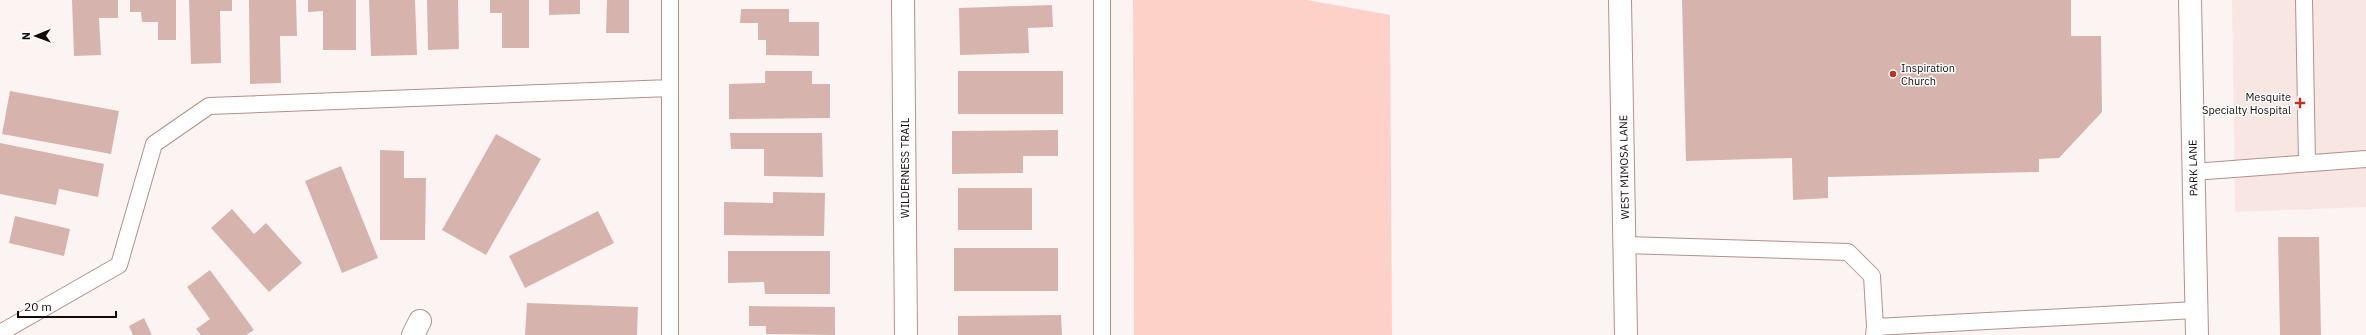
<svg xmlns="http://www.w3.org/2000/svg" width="2366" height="335" font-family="'IBM Plex Sans',sans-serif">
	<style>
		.built { fill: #f8e6e3 }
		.green { fill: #fdd1c8 }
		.building { fill: #d6b4ad }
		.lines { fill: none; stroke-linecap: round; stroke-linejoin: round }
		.service-casing { stroke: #b2918b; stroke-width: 18 }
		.minor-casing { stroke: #b2918b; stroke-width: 24 }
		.service { stroke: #fff; stroke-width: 16 }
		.minor { stroke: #fff; stroke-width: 22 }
		.poi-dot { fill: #bf3320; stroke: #fff; stroke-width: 1.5 }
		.labels { text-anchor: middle; stroke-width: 3; stroke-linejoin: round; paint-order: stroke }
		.poi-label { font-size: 11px; fill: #140908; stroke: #fff; text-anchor: start }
		.street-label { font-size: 11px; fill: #140908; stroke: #fff }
	</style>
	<rect width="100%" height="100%" fill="#fcf4f3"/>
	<path class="built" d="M 2232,0 L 2366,0 L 2366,207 L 2235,212 Z"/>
	<path class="green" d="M 1133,0 L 1307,0 L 1390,15 L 1392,335 L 1134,335 Z"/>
	<path class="building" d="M 72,0 L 118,0 L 118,18 L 99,18 L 101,55 L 74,56 Z
		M 130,0 L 176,0 L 176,40 L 158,40 L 158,22 L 142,22 L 141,12 L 130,12 Z
		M 189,0 L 232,0 L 232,11 L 220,11 L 221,63 L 191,64 Z
		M 249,0 L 296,0 L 297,36 L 280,36 L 281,83 L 250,84 Z
		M 308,0 L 356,0 L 356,50 L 323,50 L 323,11 L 308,12 Z
		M 369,0 L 415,0 L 417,55 L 371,56 Z
		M 427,0 L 458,0 L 459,49 L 428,50 Z
		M 490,0 L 529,0 L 529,48 L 502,48 L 502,13 L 490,13 Z
		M 549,0 L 580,0 L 580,14 L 549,15 Z
		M 607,0 L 629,0 L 629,33 L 606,33 Z
		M 1682,0 L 2071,0 L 2071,36 L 2101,36 L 2102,112 L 2059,158 L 2039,159 L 2039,172 L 1828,177 L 1828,198 L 1793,200 L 1792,158 L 1686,161 Z
		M 1052,5 L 1053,27 L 1028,28 L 1029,53 L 960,55 L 959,8 Z
		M 741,9 L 789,9 L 789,22 L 819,22 L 819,56 L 766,55 L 766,40 L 758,40 L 758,23 L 740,23 Z
		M 765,71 L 812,71 L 812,84 L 830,84 L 830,118 L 729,119 L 729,84 L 765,83 Z
		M 958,71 L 1063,71 L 1063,114 L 958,114 Z
		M 10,91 L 119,111 L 111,154 L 2,134 Z
		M 1058,130 L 1058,156 L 1023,156 L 1023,173 L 952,174 L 952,131 Z
		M 730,133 L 822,133 L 823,177 L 764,176 L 764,149 L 731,149 Z
		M 496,134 L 541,159 L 486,255 L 442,230 Z
		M 0,143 L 104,164 L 98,197 L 59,189 L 56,205 L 0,194 Z
		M 380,150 L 404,151 L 404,178 L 426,178 L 425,240 L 380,240 Z
		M 341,166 L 378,258 L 342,273 L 305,181 Z
		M 958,188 L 1032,188 L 1032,230 L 958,230 Z
		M 773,192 L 825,193 L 824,236 L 724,235 L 724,202 L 773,203 Z
		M 232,209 L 254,234 L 266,223 L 302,263 L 269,292 L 211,228 Z
		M 598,211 L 614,243 L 525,288 L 509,256 Z
		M 15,216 L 70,229 L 64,256 L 9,243 Z
		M 2278,237 L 2319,237 L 2321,335 L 2280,335 Z
		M 954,248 L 1058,248 L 1058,291 L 954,291 Z
		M 728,251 L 830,251 L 830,294 L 765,294 L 764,282 L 728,283 Z
		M 210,270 L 254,330 L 246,335 L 201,335 L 196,329 L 210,319 L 187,287 Z
		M 527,303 L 638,307 L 637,335 L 525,335 Z
		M 749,306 L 835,307 L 835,335 L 766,334 L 766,326 L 749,326 Z
		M 1061,315 L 1062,335 L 958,335 L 958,316 Z
		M 144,318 L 152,335 L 133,335 L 129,326 Z"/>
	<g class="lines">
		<g class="service-casing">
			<path id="service" d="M 670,0 L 670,335
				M 1102,0 L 1102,335
				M 2304,0 L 2307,163
				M 2193,172 L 2366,159
				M 1625,245 L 1848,252 L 1872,276 L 1875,327
				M 0,333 L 119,265 L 154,144 L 209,106 L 670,88
				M 1874,335 L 1875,327 L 2196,310"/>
		</g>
		<g class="minor-casing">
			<path id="minor" d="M 903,0 L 906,335
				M 1620,0 L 1626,335
				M 2190,0 L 2197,335
				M 413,335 L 420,321"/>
		</g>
		<use href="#service" class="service"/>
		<use href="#minor" class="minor"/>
	</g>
	<g class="poi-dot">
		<circle cx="1893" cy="74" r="4"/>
		<path d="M2298 97h4v4h4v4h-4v4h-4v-4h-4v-4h4z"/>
	</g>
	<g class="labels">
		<g class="poi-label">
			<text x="1901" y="72">Inspiration<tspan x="1901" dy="13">Church</tspan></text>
			<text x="2291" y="101" text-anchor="end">Mesquite<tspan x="2291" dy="13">Specialty Hospital</tspan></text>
		</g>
		<g class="street-label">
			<text transform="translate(1624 167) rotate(-91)" y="4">WEST MIMOSA LANE</text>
			<text transform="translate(905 168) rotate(-90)" y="4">WILDERNESS TRAIL</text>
			<text transform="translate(2193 168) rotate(-91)" y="4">PARK LANE</text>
		</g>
	</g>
	<g transform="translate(36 36) rotate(269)" stroke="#ffffff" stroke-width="3" paint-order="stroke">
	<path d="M0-3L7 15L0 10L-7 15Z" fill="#140908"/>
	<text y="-6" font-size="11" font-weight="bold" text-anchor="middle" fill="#140908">N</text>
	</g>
	<path d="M18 311v6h98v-6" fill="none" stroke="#140908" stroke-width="2"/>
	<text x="24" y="311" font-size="12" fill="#140908" stroke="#ffffff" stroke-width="3" paint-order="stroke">20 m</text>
</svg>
